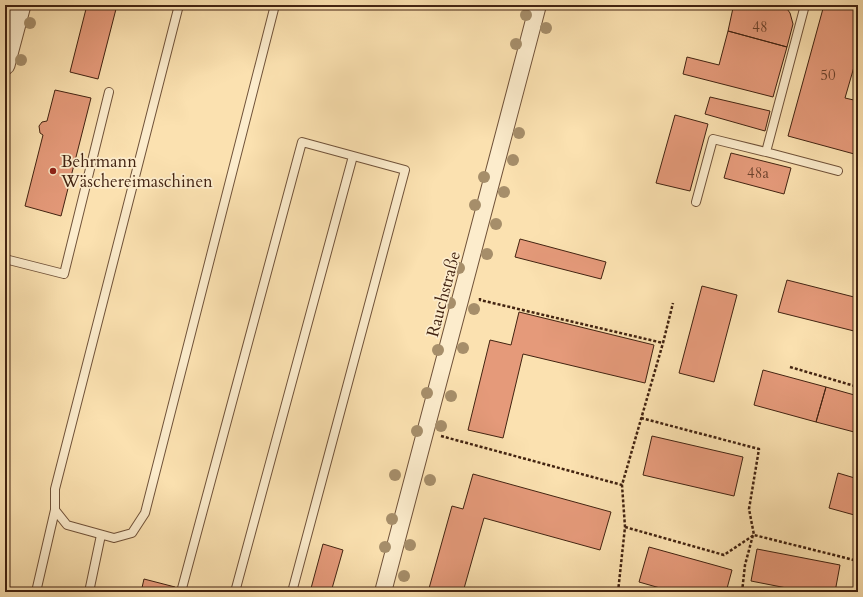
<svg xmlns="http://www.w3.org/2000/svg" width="863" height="597" font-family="Cardo,serif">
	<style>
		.building { fill: #e59a7a; stroke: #422311 }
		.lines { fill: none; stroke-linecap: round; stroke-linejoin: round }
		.service-casing { stroke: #705239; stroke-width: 10 }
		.minor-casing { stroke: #705239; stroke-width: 18 }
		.tertiary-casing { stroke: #705239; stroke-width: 21 }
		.path { stroke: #422311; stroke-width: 2.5; stroke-dasharray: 3 2; stroke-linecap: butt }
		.service { stroke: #fceccc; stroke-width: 8 }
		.minor { stroke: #fceccc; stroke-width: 16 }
		.tertiary { stroke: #fceccc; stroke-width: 19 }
		.tree { fill: #a68e6a }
		.poi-dot { fill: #8f2418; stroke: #fceccc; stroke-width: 1.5 }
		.labels { text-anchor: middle; stroke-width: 3.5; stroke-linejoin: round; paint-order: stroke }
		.number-label { font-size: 15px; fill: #6b412b }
		.poi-label { font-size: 17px; fill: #422311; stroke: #fceccc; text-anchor: start }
		.street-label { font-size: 17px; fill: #422311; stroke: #fceccc }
	</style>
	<rect width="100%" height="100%" fill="#fbe1b0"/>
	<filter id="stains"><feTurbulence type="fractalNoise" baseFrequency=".005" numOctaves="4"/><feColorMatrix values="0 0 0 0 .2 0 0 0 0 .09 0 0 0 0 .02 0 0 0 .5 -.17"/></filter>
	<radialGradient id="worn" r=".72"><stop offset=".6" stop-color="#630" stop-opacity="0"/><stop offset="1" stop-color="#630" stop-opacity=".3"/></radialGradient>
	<path class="building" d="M 87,5 L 102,5 L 116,9 L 98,79 L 70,72 Z
		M 735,5 L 783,5 L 785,6 L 790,13 L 793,24 L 787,47 L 728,31 L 733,8 Z
		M 824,5 L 858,5 L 858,53 L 845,98 L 858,101 L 858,155 L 788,136 Z
		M 728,31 L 787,47 L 773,97 L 683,74 L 687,57 L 719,65 Z
		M 55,90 L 91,98 L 61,216 L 25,206 L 43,135 L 40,133 L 39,126 L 42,122 L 47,121 Z
		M 710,97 L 770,111 L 765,131 L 705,114 Z
		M 675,115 L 708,124 L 690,191 L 656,183 Z
		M 731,153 L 791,168 L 784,194 L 724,178 Z
		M 520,239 L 606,262 L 601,279 L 515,257 Z
		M 787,280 L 858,298 L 858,332 L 778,312 Z
		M 702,286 L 737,295 L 714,382 L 679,373 Z
		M 519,312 L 654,345 L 645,383 L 523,354 L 503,438 L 468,430 L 490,340 L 511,345 Z
		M 763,370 L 826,387 L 816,422 L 754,405 Z
		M 826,387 L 858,396 L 858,433 L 816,422 Z
		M 652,436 L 743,457 L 734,496 L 643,475 Z
		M 838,473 L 858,479 L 858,516 L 829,508 Z
		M 473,474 L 611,512 L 600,550 L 484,518 L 463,592 L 428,592 L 452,506 L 463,509 Z
		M 323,544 L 343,550 L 331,592 L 310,592 Z
		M 649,547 L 732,570 L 726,592 L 674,592 L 639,582 Z
		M 757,549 L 840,565 L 835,592 L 807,592 L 751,581 Z
		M 144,579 L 175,587 L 174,592 L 141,592 Z"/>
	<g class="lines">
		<g class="service-casing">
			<path id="service" d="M 179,5 L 55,489 L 55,510 L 67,525 L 114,538 L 132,533 L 145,513 L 275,5
				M 766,152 L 838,171
				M 696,202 L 713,139 L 766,152 L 805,5
				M 5,259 L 64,274 L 109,92
				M 36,592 L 55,510
				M 89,592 L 101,535
				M 181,592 L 302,142 L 405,170 L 292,592
				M 235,592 L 353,156"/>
		</g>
		<g class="minor-casing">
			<path id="minor" d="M 383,592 L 538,5"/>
		</g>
		<g class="tertiary-casing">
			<path id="tertiary" d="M 5,65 L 21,5"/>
		</g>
		<path class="path" d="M 480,298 L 480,300 L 663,343 L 673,303
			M 790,367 L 858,387
			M 641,418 L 759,449 L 749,509 L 754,535 L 858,561
			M 441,436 L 622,485
			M 625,527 L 724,555 L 754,535
			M 618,592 L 625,527 L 622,485 L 663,343
			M 742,592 L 745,565 L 753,535"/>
		<use href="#service" class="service"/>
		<use href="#minor" class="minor"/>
		<use href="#tertiary" class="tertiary"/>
	</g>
	<g class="tree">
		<circle cx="526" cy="15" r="6"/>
		<circle cx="30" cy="23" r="6"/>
		<circle cx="546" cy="28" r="6"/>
		<circle cx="516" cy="44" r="6"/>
		<circle cx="21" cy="60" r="6"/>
		<circle cx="519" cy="133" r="6"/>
		<circle cx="513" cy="160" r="6"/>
		<circle cx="484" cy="177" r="6"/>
		<circle cx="504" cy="192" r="6"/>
		<circle cx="475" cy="205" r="6"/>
		<circle cx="496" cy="224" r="6"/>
		<circle cx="487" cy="254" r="6"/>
		<circle cx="459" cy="268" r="6"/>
		<circle cx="450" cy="303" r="6"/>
		<circle cx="474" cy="309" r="6"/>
		<circle cx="463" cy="348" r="6"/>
		<circle cx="438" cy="350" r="6"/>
		<circle cx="427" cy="393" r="6"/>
		<circle cx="451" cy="396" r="6"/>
		<circle cx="441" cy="426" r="6"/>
		<circle cx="417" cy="431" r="6"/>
		<circle cx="395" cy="475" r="6"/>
		<circle cx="430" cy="480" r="6"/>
		<circle cx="392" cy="519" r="6"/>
		<circle cx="410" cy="545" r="6"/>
		<circle cx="385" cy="547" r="6"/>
		<circle cx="404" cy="576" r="6"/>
	</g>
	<circle class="poi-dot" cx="53" cy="171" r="4"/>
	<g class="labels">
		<g class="number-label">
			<text x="760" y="32">48</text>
			<text x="828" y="80">50</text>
			<text x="758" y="178">48a</text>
		</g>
		<g class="poi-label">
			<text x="61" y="167">Behrmann<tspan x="61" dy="20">Wäschereimaschinen</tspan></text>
		</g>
		<g class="street-label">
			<text transform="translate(443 294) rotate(-75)" y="6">Rauchstraße</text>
		</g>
	</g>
	<rect width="863" height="597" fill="none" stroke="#fbe1b0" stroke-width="20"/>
	<rect x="6" y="6" width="851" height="585" fill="none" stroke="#422311" stroke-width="2"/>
	<rect x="10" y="10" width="843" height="577" fill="none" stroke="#422311"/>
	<rect width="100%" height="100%" filter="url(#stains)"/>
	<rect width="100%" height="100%" fill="url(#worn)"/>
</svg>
